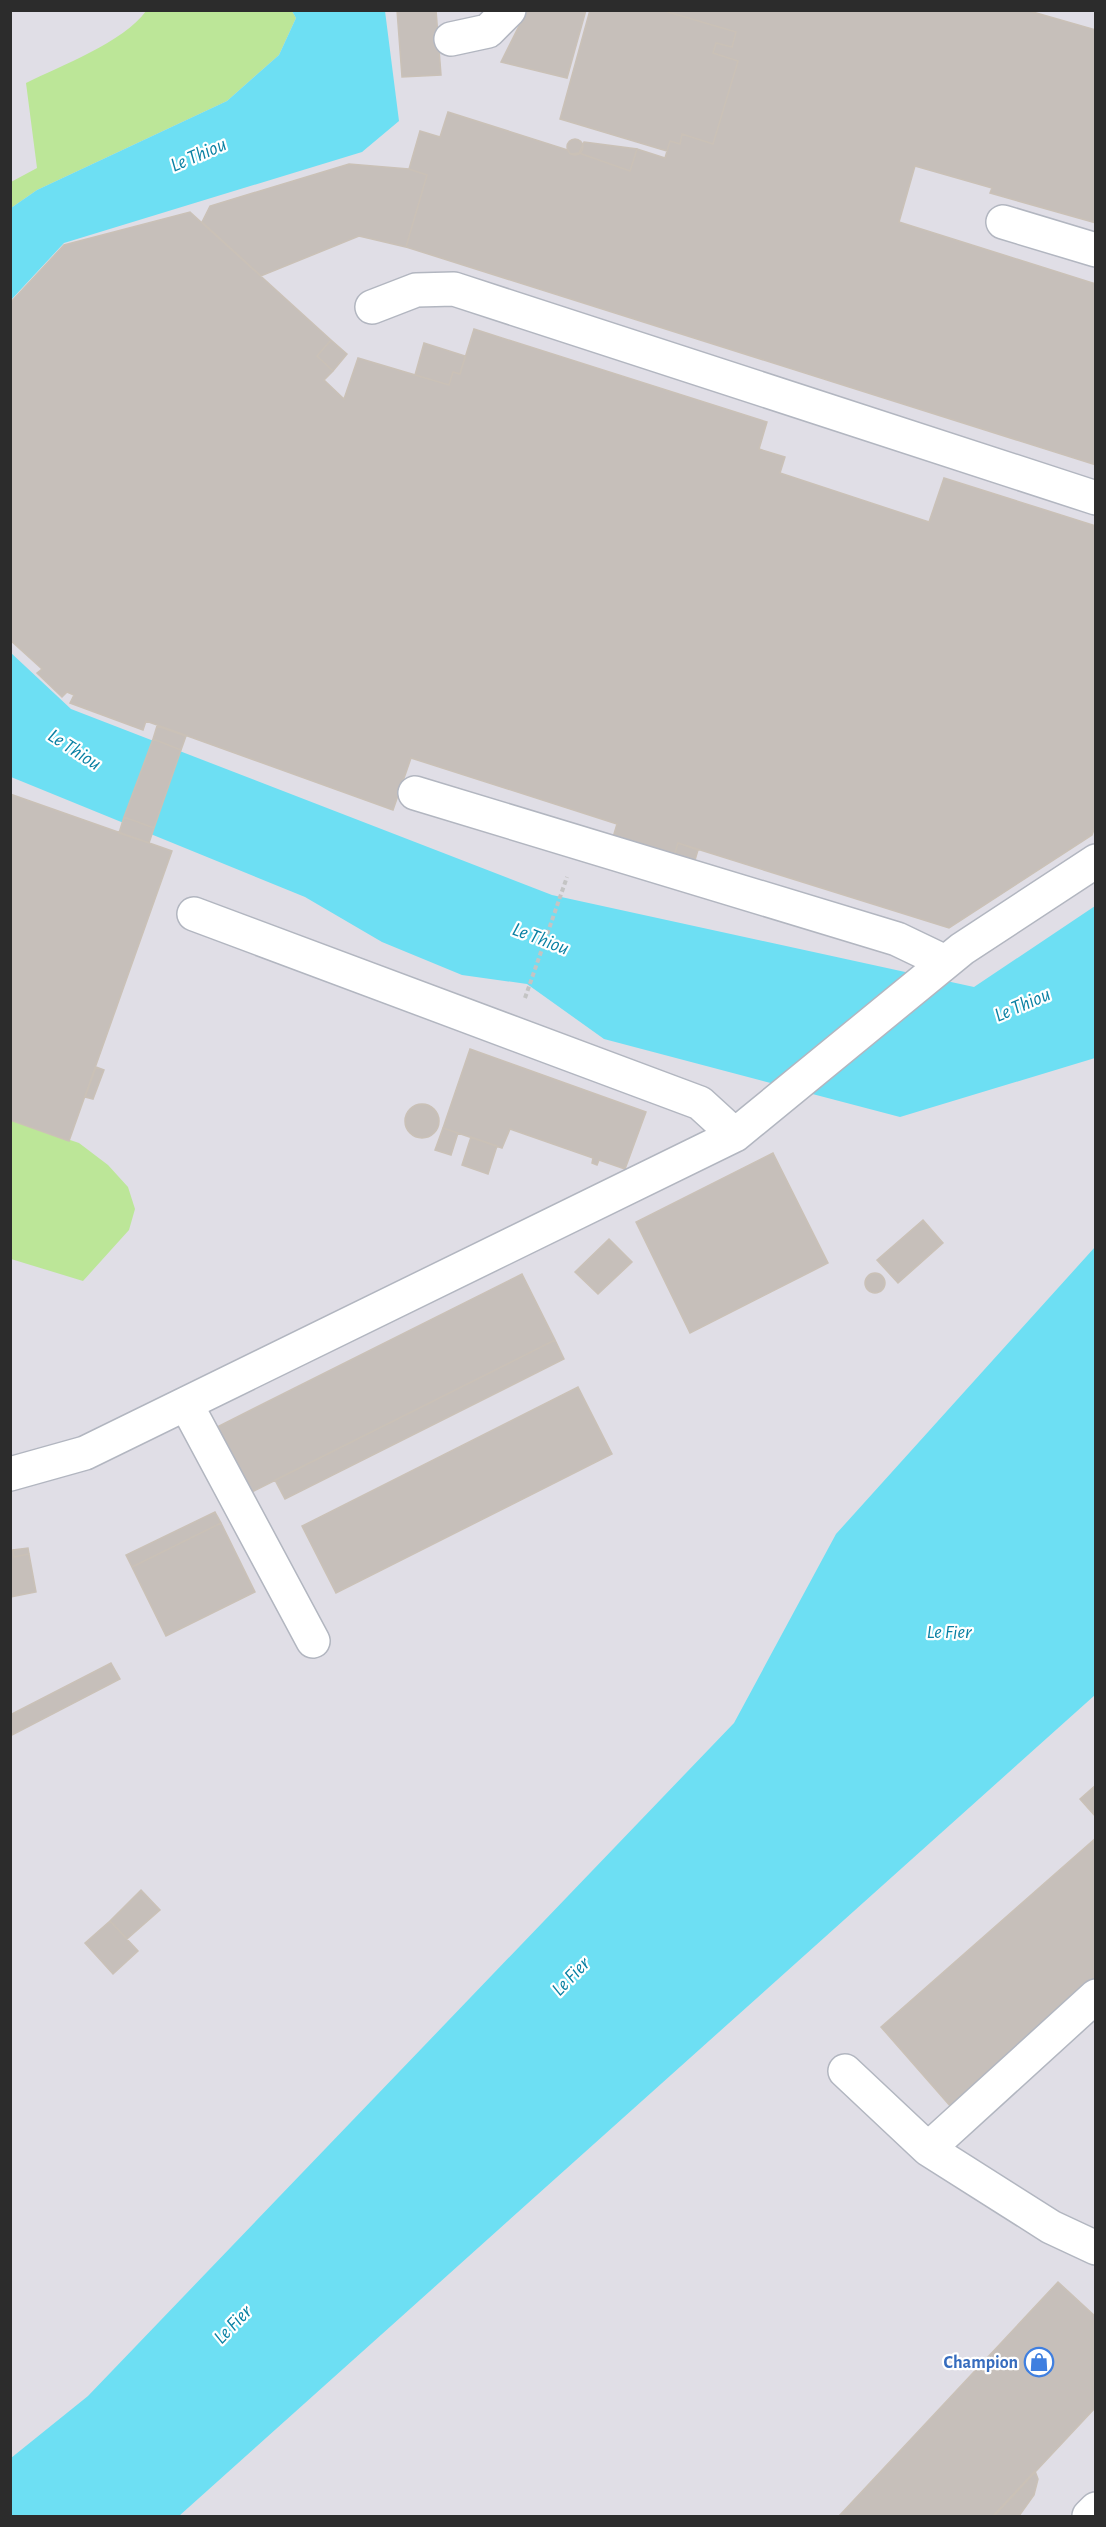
<svg xmlns="http://www.w3.org/2000/svg" width="1106" height="2527" font-family="'Alegreya Sans',sans-serif">
	<style>
		.industrial { fill: #e0dee6 }
		.green { fill: #bce698 }
		.water { fill: #6ddff3 }
		.building { fill: #c6bfba; stroke: #cac1b7; stroke-width: 1.5 }
		.lines { fill: none; stroke-linecap: round; stroke-linejoin: round }
		.minor-casing { stroke: #b2b6c0; stroke-width: 36 }
		.path { stroke: #c4c4c4; stroke-width: 4; stroke-dasharray: 4.5 3; stroke-linecap: butt }
		.minor { stroke: #fff; stroke-width: 33 }
		.labels { text-anchor: middle; stroke-width: 4.5; stroke-linejoin: round; paint-order: stroke }
		.shop-label { font-size: 18px; font-weight: bold; fill: #366cbe; stroke: #fff; text-anchor: end }
		.water-label { font-size: 20px; font-style: italic; fill: #0980a3; stroke: #fff }
	</style>
	<rect width="100%" height="100%" fill="#eee5de"/>
	<path class="industrial" d="M 11,11 L 1095,11 L 1095,2516 L 11,2516 Z"/>
	<path class="green" d="M 146,11 L 292,11 L 296,18 L 279,55 L 227,101 L 37,190 L 11,208 L 11,182 L 37,168 L 26,83 C 60,66 124,42 146,11 Z
		M 11,1120 L 79,1143 L 108,1165 L 128,1187 L 135,1209 L 129,1230 L 83,1281 L 11,1259 Z"/>
	<path class="water" d="M 292,11 L 385,11 L 399,121 L 362,152 L 64,243 L 11,300 L 11,208 L 37,190 L 227,101 L 279,55 L 296,18 Z
		M 10,652 L 71,709 L 552,895 L 974,987 L 1095,906 L 1095,1058 L 900,1117 L 604,1039 L 527,984 L 462,975 L 382,942 L 305,897 L 11,777 Z
		M 1095,1247 L 1095,1695 L 179,2516 L 11,2516 L 11,2458 L 88,2396 L 734,1723 L 836,1534 Z"/>
	<path class="building" d="M 397,10 L 436,10 L 441,75 L 402,77 Z
		M 527,10 L 586,10 L 567,78 L 501,62 Z
		M 590,10 L 661,10 L 736,32 L 732,47 L 716,43 L 713,53 L 738,61 L 713,144 L 682,134 L 680,144 L 670,141 L 667,151 L 560,119 Z
		M 661,10 L 1026,10 L 1096,30 L 1096,223 L 990,193 L 992,188 L 915,166 L 899,222 L 1096,284 L 1096,465 L 406,247 L 427,175 L 409,169 L 420,131 L 440,137 L 448,112 L 568,150 L 570,154 L 579,153 L 630,171 L 637,149 L 665,158 L 670,141 L 680,144 L 682,134 L 713,144 L 738,61 L 713,53 L 716,43 L 732,47 L 736,32 Z
		M567 147a8 8 0 1 1 16 0a8 8 0 1 1-16 0Z
		M 584,142 L 637,149 L 630,171 L 579,153 Z
		M 349,164 L 409,169 L 427,175 L 406,247 L 359,236 L 261,276 L 202,222 L 210,206 Z
		M 190,212 L 331,340 L 317,356 L 333,371 L 324,380 L 344,399 L 358,358 L 449,385 L 453,372 L 460,374 L 474,329 L 767,422 L 759,449 L 785,457 L 780,473 L 929,522 L 944,478 L 1096,526 L 1096,824 L 1092,835 L 949,928 L 678,843 L 672,863 L 611,844 L 617,824 L 411,758 L 393,810 L 146,721 L 143,730 L 70,703 L 74,695 L 67,692 L 62,697 L 37,673 L 42,669 L 10,640 L 10,303 L 64,245 Z
		M 331,340 L 347,354 L 333,371 L 317,356 Z
		M 424,343 L 465,356 L 460,374 L 453,372 L 449,385 L 415,375 Z
		M 157,726 L 186,736 L 181,750 L 153,739 Z
		M 153,739 L 181,750 L 154,828 L 124,817 Z
		M 10,794 L 172,851 L 69,1141 L 10,1120 Z
		M 124,817 L 154,828 L 149,843 L 119,833 Z
		M 678,843 L 698,850 L 692,870 L 672,863 Z
		M 470,1049 L 646,1112 L 625,1169 L 599,1160 L 597,1165 L 592,1163 L 593,1158 L 510,1129 L 502,1148 L 443,1128 Z
		M 96,1067 L 104,1070 L 93,1099 L 85,1097 Z
		M405 1121a17 17 0 1 1 34 0a17 17 0 1 1-34 0Z
		M 443,1128 L 458,1133 L 451,1155 L 435,1150 Z
		M 471,1137 L 497,1146 L 488,1174 L 462,1165 Z
		M 773,1153 L 828,1263 L 690,1333 L 636,1222 Z
		M 923,1220 L 943,1243 L 898,1283 L 877,1260 Z
		M 609,1239 L 632,1262 L 598,1294 L 575,1272 Z
		M865 1283a10 10 0 1 1 20 0a10 10 0 1 1-20 0Z
		M 522,1274 L 555,1340 L 250,1493 L 217,1427 Z
		M 555,1340 L 564,1359 L 285,1499 L 275,1480 Z
		M 578,1387 L 612,1454 L 336,1593 L 302,1526 Z
		M 215,1512 L 221,1523 L 132,1567 L 126,1555 Z
		M 221,1523 L 255,1592 L 166,1636 L 132,1567 Z
		M 28,1548 L 29,1554 L 14,1557 L 13,1550 Z
		M 13,1550 L 14,1557 L 29,1554 L 36,1592 L 10,1597 L 10,1551 Z
		M 111,1663 L 120,1679 L 10,1736 L 10,1715 Z
		M 1096,1785 L 1096,1817 L 1080,1799 Z
		M 1096,1838 L 1096,1981 L 951,2107 L 881,2027 Z
		M 141,1890 L 160,1910 L 127,1939 L 110,1921 Z
		M 110,1921 L 138,1951 L 113,1974 L 85,1943 Z
		M 1058,2282 L 1096,2317 L 1096,2407 L 994,2516 L 839,2516 Z
		M 1035,2471 L 1038,2479 L 1034,2495 L 1019,2516 L 993,2516 Z"/>
	<g class="lines">
		<g class="minor-casing">
			<path id="minor" d="M 451,39 L 488,31 L 509,10
				M 1003,222 L 1096,250
				M 372,307 L 416,290 L 454,289 L 1096,498
				M 415,793 L 897,939 L 945,962
				M 194,914 L 700,1103 L 735,1135
				M 186,1404 L 313,1641
				M 10,1474 L 85,1453 L 735,1135 L 962,949 L 1096,861
				M 845,2071 L 928,2149 L 1051,2227 L 1096,2248
				M 928,2149 L 1096,1996
				M 1089,2516 L 1096,2509"/>
		</g>
		<path class="path" d="M 525,998 L 567,877"/>
		<use href="#minor" class="minor"/>
	</g>
	<defs>
		<g id="shop-ring" transform="scale(1.5)"><circle r="9.5" fill="#fff" stroke="#3f7fe0" stroke-width="1.5"/><path d="M-5-2.5h2.3a2.7 3.5 0 0 1 5.4 0H5L5.5 6h-11ZM-1.5-2.5h3a1.5 2.3 0 0 0-3 0Z" fill="#3f7fe0"/></g>
	</defs>
	<g fill-rule="evenodd">
		<use href="#shop-ring" x="1039" y="2362"/>
	</g>
	<g class="labels">
		<g class="shop-label">
			<text x="1018" y="2368">Champion</text>
		</g>
		<g class="water-label">
			<text transform="translate(198 154) rotate(-23)" y="7">Le Thiou</text>
			<text transform="translate(75 749) rotate(33)" y="7">Le Thiou</text>
			<text transform="translate(541 938) rotate(21)" y="7">Le Thiou</text>
			<text transform="translate(1022 1004) rotate(-23)" y="7">Le Thiou</text>
			<text x="949" y="1638">Le Fier</text>
			<text transform="translate(570 1976) rotate(-46)" y="7">Le Fier</text>
			<text transform="translate(232 2324) rotate(-46)" y="7">Le Fier</text>
		</g>
	</g>
	<rect width="1106" height="2527" fill="none" stroke="#2c2c2c" stroke-width="24"/>
</svg>
